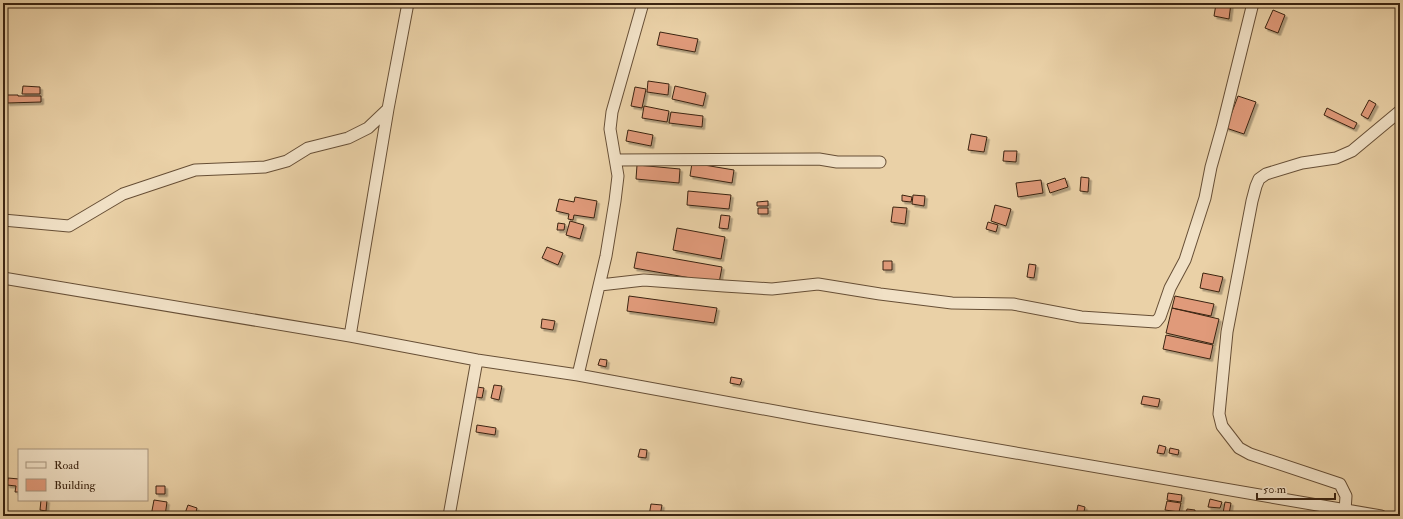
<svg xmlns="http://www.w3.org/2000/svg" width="1403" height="519" font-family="'IM FELL Double Pica',serif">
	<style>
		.building { fill: #e09a7a; stroke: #3b2411; filter: url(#shadow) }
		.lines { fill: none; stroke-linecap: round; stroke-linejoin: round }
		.minor-casing { stroke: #674f36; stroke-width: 13 }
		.minor { stroke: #f1e1c6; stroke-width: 11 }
	</style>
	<defs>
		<filter id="shadow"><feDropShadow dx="2.5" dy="2.5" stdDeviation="0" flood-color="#0004"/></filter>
	</defs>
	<rect width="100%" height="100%" fill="#ead1a7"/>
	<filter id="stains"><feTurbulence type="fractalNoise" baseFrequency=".005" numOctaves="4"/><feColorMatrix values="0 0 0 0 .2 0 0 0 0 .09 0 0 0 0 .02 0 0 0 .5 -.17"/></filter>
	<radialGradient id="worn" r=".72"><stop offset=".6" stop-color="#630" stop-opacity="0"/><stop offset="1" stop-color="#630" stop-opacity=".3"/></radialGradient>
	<path class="building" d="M 1223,3 L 1231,3 L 1229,19 L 1214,16 L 1216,4 L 1222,5 Z
		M 1273,10 L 1285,15 L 1278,33 L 1265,28 Z
		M 660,32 L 698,39 L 695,52 L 657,45 Z
		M 648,81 L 669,84 L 668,95 L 647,92 Z
		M 23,86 L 40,87 L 40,94 L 22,94 Z
		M 675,86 L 706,93 L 703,106 L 672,99 Z
		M 635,87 L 646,89 L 642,108 L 631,106 Z
		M 7,95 L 18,95 L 18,96 L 41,96 L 41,102 L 7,103 Z
		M 1238,96 L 1256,102 L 1244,134 L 1226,128 Z
		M 1369,100 L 1376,104 L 1368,119 L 1361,115 Z
		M 644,106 L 669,111 L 667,122 L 642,118 Z
		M 1327,108 L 1357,123 L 1354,129 L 1324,115 Z
		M 671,112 L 703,116 L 702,127 L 669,123 Z
		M 628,130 L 653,135 L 651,146 L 626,141 Z
		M 971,134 L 987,137 L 984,152 L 968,150 Z
		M 1004,151 L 1017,151 L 1016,162 L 1003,161 Z
		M 692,163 L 734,170 L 732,183 L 690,176 Z
		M 637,165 L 680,169 L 679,183 L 636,179 Z
		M 1081,177 L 1089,178 L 1088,192 L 1080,191 Z
		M 1065,178 L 1068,187 L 1050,193 L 1047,184 Z
		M 1041,180 L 1043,193 L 1018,197 L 1016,183 Z
		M 688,191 L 731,195 L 729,209 L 687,205 Z
		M 902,195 L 912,197 L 911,202 L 902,201 Z
		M 913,195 L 925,196 L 924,206 L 912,204 Z
		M 575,197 L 597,201 L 594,218 L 574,215 L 573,220 L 568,219 L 569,214 L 556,211 L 559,199 L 574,202 Z
		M 768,201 L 768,206 L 757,206 L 757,202 Z
		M 995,205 L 1011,209 L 1006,226 L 991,221 Z
		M 893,207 L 907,208 L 905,224 L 891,222 Z
		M 758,208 L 768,208 L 768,214 L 758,214 Z
		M 721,215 L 730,216 L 728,229 L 719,228 Z
		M 570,221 L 584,225 L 580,239 L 566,235 Z
		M 988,222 L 998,225 L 996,232 L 986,229 Z
		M 558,223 L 565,224 L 564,230 L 557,230 Z
		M 677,228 L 725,237 L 721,259 L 673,250 Z
		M 547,247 L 563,253 L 558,265 L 542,258 Z
		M 637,252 L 722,267 L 719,283 L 634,268 Z
		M 883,261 L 892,261 L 892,270 L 883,270 Z
		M 1029,264 L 1036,265 L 1034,278 L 1027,277 Z
		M 1203,273 L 1223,277 L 1219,292 L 1200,288 Z
		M 629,296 L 717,308 L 714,323 L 627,311 Z
		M 1175,296 L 1214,304 L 1211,316 L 1172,308 Z
		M 1172,308 L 1219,319 L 1213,344 L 1166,333 Z
		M 542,319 L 555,321 L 553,330 L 541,328 Z
		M 1166,335 L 1213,345 L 1210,359 L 1163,349 Z
		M 600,359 L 607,360 L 606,367 L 598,365 Z
		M 731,377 L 742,379 L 740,385 L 730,383 Z
		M 494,385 L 502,386 L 499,400 L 491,398 Z
		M 477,387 L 484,388 L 482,398 L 476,397 Z
		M 1143,396 L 1160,399 L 1158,407 L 1141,404 Z
		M 477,425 L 496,428 L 495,435 L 476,432 Z
		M 1159,445 L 1166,447 L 1164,454 L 1157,453 Z
		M 1170,448 L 1179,450 L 1178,455 L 1169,453 Z
		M 640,449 L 647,450 L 646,458 L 638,457 Z
		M 8,478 L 19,479 L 19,492 L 15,492 L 16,486 L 7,485 Z
		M 156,486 L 165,486 L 165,494 L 156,494 Z
		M 1168,493 L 1182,495 L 1181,502 L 1167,500 Z
		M 1210,499 L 1222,502 L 1220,508 L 1208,507 Z
		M 41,500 L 47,500 L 46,511 L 40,510 Z
		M 154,500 L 167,502 L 165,516 L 151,516 Z
		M 1167,501 L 1181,503 L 1179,512 L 1165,510 Z
		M 1225,502 L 1231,503 L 1229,514 L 1223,513 Z
		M 651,504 L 662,505 L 660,516 L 649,516 Z
		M 188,505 L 197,508 L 195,516 L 184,516 Z
		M 1078,505 L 1085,507 L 1083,516 L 1076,516 Z
		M 1187,509 L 1195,510 L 1195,515 L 1186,514 Z"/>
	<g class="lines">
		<g class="minor-casing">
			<path id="minor" d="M 616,160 L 819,159 L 837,162 L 880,162
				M 3,220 L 69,226 L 123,194 L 195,170 L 265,167 L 287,161 L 308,148 L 348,138 L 368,128 L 388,109
				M 3,278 L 350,336 L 477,360 L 578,375 L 813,418 L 1381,516
				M 600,285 L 644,280 L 724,286 L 772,289 L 818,284 L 880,294 L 952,303 L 1013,304 L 1081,317 L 1156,322 L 1160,317 L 1170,288 L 1185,260 L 1205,198 L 1211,167 L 1222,128 L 1253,3
				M 350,336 L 388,109 L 408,3
				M 578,375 L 606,256 L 615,201 L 618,176 L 610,129 L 612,112 L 643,3
				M 1345,511 L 1346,496 L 1340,484 L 1250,454 L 1239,448 L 1222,426 L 1219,414 L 1227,332 L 1252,201 L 1256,186 L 1259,179 L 1266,174 L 1302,163 L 1336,158 L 1352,151 L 1400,111
				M 449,516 L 477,360"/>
		</g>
		<use href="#minor" class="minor"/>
	</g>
	<rect width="1403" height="519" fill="none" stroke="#ead1a7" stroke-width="16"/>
	<rect x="4" y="4" width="1395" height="511" fill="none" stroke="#3b2411" stroke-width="2"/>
	<rect x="8" y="8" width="1387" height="503" fill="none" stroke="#3b2411"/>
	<rect x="18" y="449" width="130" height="52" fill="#f1e1c6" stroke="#a8957e"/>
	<rect x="26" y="462" width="20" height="6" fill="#f1e1c6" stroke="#a8957e"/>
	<text x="54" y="469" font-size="12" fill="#3b2411">Road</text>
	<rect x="26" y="479" width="20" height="12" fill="#e09a7a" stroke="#a8957e"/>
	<text x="54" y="489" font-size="12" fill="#3b2411">Building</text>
	<path d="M1257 493v6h78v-6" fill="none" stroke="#3b2411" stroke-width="2"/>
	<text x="1263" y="493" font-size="12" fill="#3b2411" stroke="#f1e1c6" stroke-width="3" paint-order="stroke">50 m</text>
	<rect width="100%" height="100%" filter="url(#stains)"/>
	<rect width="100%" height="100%" fill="url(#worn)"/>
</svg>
